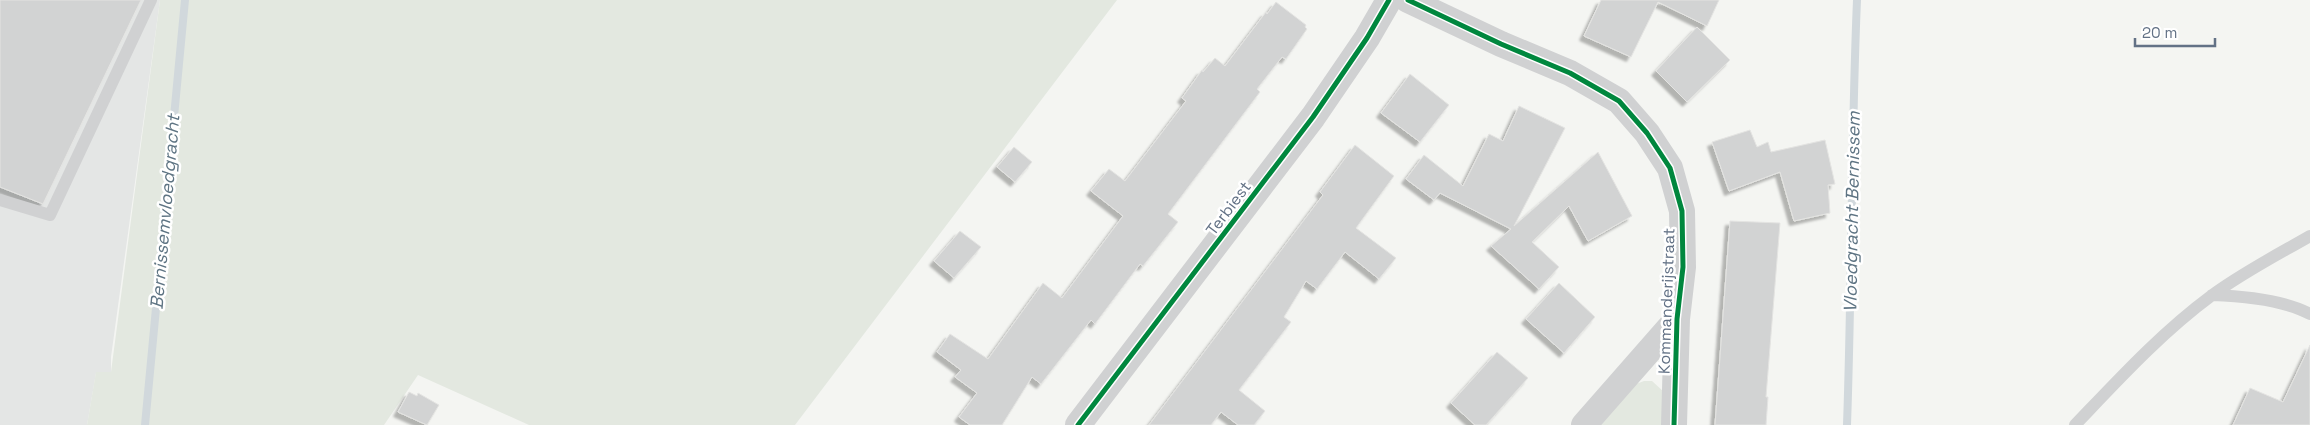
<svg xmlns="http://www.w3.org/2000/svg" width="2310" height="425" font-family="'Space Grotesk',sans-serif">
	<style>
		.built { fill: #e4e6e5 }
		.green { fill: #e3e8e0 }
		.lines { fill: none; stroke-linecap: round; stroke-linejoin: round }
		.stream { stroke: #d1d8dc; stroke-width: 8 }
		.building { fill: #d2d3d3; stroke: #e4e4e2; filter: url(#shadow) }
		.service { stroke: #d0d1d2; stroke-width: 12 }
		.minor { stroke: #d0d1d2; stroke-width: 26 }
		.cycleway-casing { stroke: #fff; stroke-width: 8 }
		.cycleway { stroke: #00873e; stroke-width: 5 }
		.labels { text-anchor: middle; stroke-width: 5; stroke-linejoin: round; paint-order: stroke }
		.street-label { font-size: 16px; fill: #627185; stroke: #fff }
		.water-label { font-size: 18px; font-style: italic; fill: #5e7483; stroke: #fff }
	</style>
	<defs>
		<filter id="shadow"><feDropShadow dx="-4.5" dy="4.5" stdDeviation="1" flood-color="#0004"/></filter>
	</defs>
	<rect width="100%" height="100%" fill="#f4f5f2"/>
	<path class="built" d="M 0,0 L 160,0 L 111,357 L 111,373 L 96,373 L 87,425 L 0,425 Z"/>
	<path class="green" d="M 160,0 L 1117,0 L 795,425 L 529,425 L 418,375 L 384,425 L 87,425 L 96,372 L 111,372 Z
		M 1644,381 L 1652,381 L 1664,392 L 1664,425 L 1599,425 L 1636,384 Z"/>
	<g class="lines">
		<path class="stream" d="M 145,425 L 185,0
			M 1847,425 C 1852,283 1851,142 1857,0"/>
	</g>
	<path class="building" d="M 0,0 L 141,0 L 43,204 L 0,187 Z
		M 1601,0 L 1719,0 L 1707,26 L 1658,2 L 1631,57 L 1584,36 Z
		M 1276,2 L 1306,25 L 1305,27 L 1307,29 L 1286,59 L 1282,57 L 1257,89 L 1260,92 L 1168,214 L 1178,222 L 1143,266 L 1140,264 L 1095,324 L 1091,320 L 1041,384 L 1032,377 L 1002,425 L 970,425 L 959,417 L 977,393 L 955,377 L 961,370 L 937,352 L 950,334 L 988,359 L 1043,283 L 1062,298 L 1123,216 L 1091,191 L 1109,169 L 1125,181 L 1186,101 L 1182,98 L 1202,70 L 1203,72 L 1215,58 L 1225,66 L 1266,12 L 1267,14 Z
		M 1697,27 L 1730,60 L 1687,102 L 1656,71 Z
		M 1410,74 L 1449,105 L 1420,142 L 1381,113 Z
		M 1519,106 L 1565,128 L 1514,226 L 1598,152 L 1632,216 L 1588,241 L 1569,206 L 1532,242 L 1559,267 L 1539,289 L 1491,246 L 1511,229 L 1440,193 L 1434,200 L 1406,179 L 1424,155 L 1463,186 L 1489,134 L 1503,141 Z
		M 1750,130 L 1757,147 L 1768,142 L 1771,152 L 1825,140 L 1835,184 L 1828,185 L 1830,213 L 1794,221 L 1780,172 L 1729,191 L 1712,142 Z
		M 1355,145 L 1394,176 L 1356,228 L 1396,258 L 1379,279 L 1345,252 L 1317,289 L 1306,281 L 1284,317 L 1291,322 L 1239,390 L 1265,411 L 1254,425 L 1238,425 L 1221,412 L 1211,425 L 1149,425 L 1323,195 L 1320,192 Z
		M 1014,147 L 1032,162 L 1015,182 L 997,167 Z
		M 1730,221 L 1780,223 L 1766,397 L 1768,397 L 1766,425 L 1715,425 Z
		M 960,231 L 981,247 L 954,278 L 934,261 Z
		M 1559,283 L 1595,317 L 1564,353 L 1526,319 Z
		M 2310,345 L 2310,425 L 2233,425 L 2250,388 L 2283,402 Z
		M 1497,352 L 1528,378 L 1486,425 L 1475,425 L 1451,403 Z
		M 409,392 L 417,396 L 418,393 L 439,405 L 427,425 L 398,412 Z"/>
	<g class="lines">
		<path class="service" d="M 0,200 L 50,215 L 151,0
			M 2212,295 C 2241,296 2284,300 2310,314
			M 2075,425 C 2118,380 2161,333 2211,296 C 2242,273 2277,255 2310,236"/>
		<path class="minor" d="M 1408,0 L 1501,44 L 1570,73 L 1619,101 L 1647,133 L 1670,168 L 1682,211 L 1683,267 L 1677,319 L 1674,425
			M 1078,425 L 1313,117 L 1367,38 L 1389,0
			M 1584,425 L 1677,319"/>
		<g class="cycleway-casing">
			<path id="cycleway" d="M 1408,0 L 1501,44 L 1570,73 L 1619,101 L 1647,133 L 1670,168 L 1682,211 L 1683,267 L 1677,319 L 1674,425
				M 1078,425 L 1313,117 L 1367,38 L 1389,0"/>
		</g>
		<use href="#cycleway" class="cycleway"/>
	</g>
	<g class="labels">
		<g class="street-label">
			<text transform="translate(1228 208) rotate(-53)" y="6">Terbiest</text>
			<text transform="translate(1666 301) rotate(-88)" y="6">Kommanderijstraat</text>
		</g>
		<g class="water-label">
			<text transform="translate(165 212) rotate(-85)" y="6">Bernissemvloedgracht</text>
			<text transform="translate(1852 212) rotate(-89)" y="6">Vloedgracht Bernissem</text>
		</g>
	</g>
	<path d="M2135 38v8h80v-8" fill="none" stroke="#627185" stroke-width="2.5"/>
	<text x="2142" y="38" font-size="15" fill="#627185" stroke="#ffffff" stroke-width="4" paint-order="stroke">20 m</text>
</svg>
